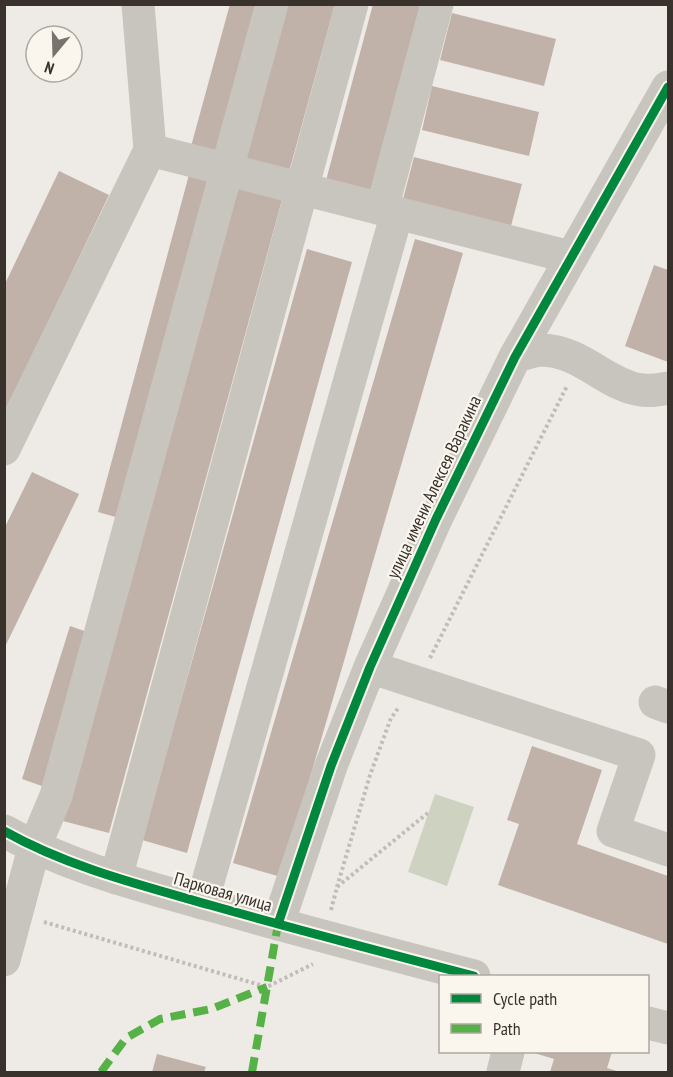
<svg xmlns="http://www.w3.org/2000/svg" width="673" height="1077" font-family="'PT Sans Narrow',sans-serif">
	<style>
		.green { fill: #ced3c1 }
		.building { fill: #c0b2a9 }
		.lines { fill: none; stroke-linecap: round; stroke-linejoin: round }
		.path { stroke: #c1bcb7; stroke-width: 4; stroke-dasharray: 3 3; stroke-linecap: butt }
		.minor { stroke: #c8c4be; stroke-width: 33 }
		.quiet { stroke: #56b246; stroke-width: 8; stroke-dasharray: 15 8; stroke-linecap: butt }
		.cycleway-casing { stroke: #faf6ee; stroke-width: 13 }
		.cycleway { stroke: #00873e; stroke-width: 9 }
		.labels { text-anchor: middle; stroke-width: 4.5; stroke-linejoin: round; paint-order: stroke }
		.street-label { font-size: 18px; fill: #39322c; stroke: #faf6ee }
	</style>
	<rect width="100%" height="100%" fill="#eeebe6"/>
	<path class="green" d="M 435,794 L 474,807 L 447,886 L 408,872 Z"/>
	<path class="building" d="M 230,4 L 256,4 L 215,156 L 190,150 Z
		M 287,4 L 335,4 L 289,172 L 244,160 Z
		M 373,4 L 422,4 L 371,196 L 325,184 Z
		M 452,13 L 556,39 L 544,86 L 440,60 Z
		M 432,86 L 539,112 L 529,156 L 422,130 Z
		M 414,157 L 522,184 L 510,230 L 402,203 Z
		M 59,171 L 109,195 L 4,414 L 4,286 Z
		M 190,171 L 211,177 L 119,518 L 98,512 Z
		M 237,184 L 283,196 L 109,833 L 63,821 Z
		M 415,239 L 463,253 L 281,877 L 233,863 Z
		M 307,249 L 352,262 L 187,853 L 142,840 Z
		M 654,265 L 668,270 L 668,362 L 625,346 Z
		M 32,472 L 79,494 L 4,649 L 4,529 Z
		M 70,626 L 90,633 L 42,786 L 22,779 Z
		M 532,746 L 602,770 L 577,844 L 668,876 L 668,944 L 498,885 L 519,824 L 507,820 Z
		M 531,1052 L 612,1052 L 607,1068 L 620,1072 L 550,1072 L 554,1059 Z
		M 157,1054 L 206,1067 L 204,1072 L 152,1072 Z"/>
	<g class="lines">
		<path class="path" d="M 430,658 L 567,386
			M 337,887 L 370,775 L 391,718 L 399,707
			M 331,910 L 337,887 L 429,812
			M 44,922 L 267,987 L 313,964"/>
		<path class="minor" d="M 138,4 L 150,150
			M 382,209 L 437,4
			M 515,357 C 524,354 534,350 542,350 C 580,351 604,382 636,389 C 647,392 657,390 668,388
			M 4,449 L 150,150 L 570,257
			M 370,667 L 639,755 L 613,831 L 668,850
			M 655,702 L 668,707
			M 4,831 C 68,867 140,885 210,905 C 298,930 386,953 474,976
			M 116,878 L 352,4
			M 202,903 L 397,213
			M 278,924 L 331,766 L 370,667 L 436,519 L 515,357 L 668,87
			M 4,960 L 34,848 L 56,796 L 272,4
			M 648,1023 L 668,1028
			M 503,1072 L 508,1052"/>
		<path class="quiet" d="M 101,1072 L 126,1038 L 160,1019 L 211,1009 L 267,987
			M 252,1072 L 278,924"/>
		<g class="cycleway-casing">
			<path id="cycleway" d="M 4,831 C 68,867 140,885 210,905 C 298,930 386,953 474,976
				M 278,924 L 331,766 L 370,667 L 436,519 L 515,357 L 668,87"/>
		</g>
		<use href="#cycleway" class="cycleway"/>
	</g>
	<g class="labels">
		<g class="street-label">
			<text transform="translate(434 487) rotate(-65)" y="6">улица имени Алексея Варакина</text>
			<text transform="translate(223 892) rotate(16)" y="6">Парковая улица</text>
		</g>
	</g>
	<rect width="673" height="1077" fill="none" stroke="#39322c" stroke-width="12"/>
	<rect x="439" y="975" width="210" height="78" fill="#faf6ee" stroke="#ada8a0" stroke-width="1.5"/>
	<rect x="451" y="994" width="30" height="9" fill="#00873e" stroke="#ada8a0" stroke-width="1.5"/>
	<text x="493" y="1005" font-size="18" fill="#39322c">Cycle path</text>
	<rect x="451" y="1024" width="30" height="9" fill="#56b246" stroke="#ada8a0" stroke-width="1.5"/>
	<text x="493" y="1035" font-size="18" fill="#39322c">Path</text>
	<g transform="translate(54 54) rotate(199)"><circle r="28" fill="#faf6ee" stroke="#ada8a0" stroke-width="1.5"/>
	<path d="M0-4.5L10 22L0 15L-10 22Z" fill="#78736d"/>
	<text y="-9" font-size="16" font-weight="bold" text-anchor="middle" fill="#39322c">N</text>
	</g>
</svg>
